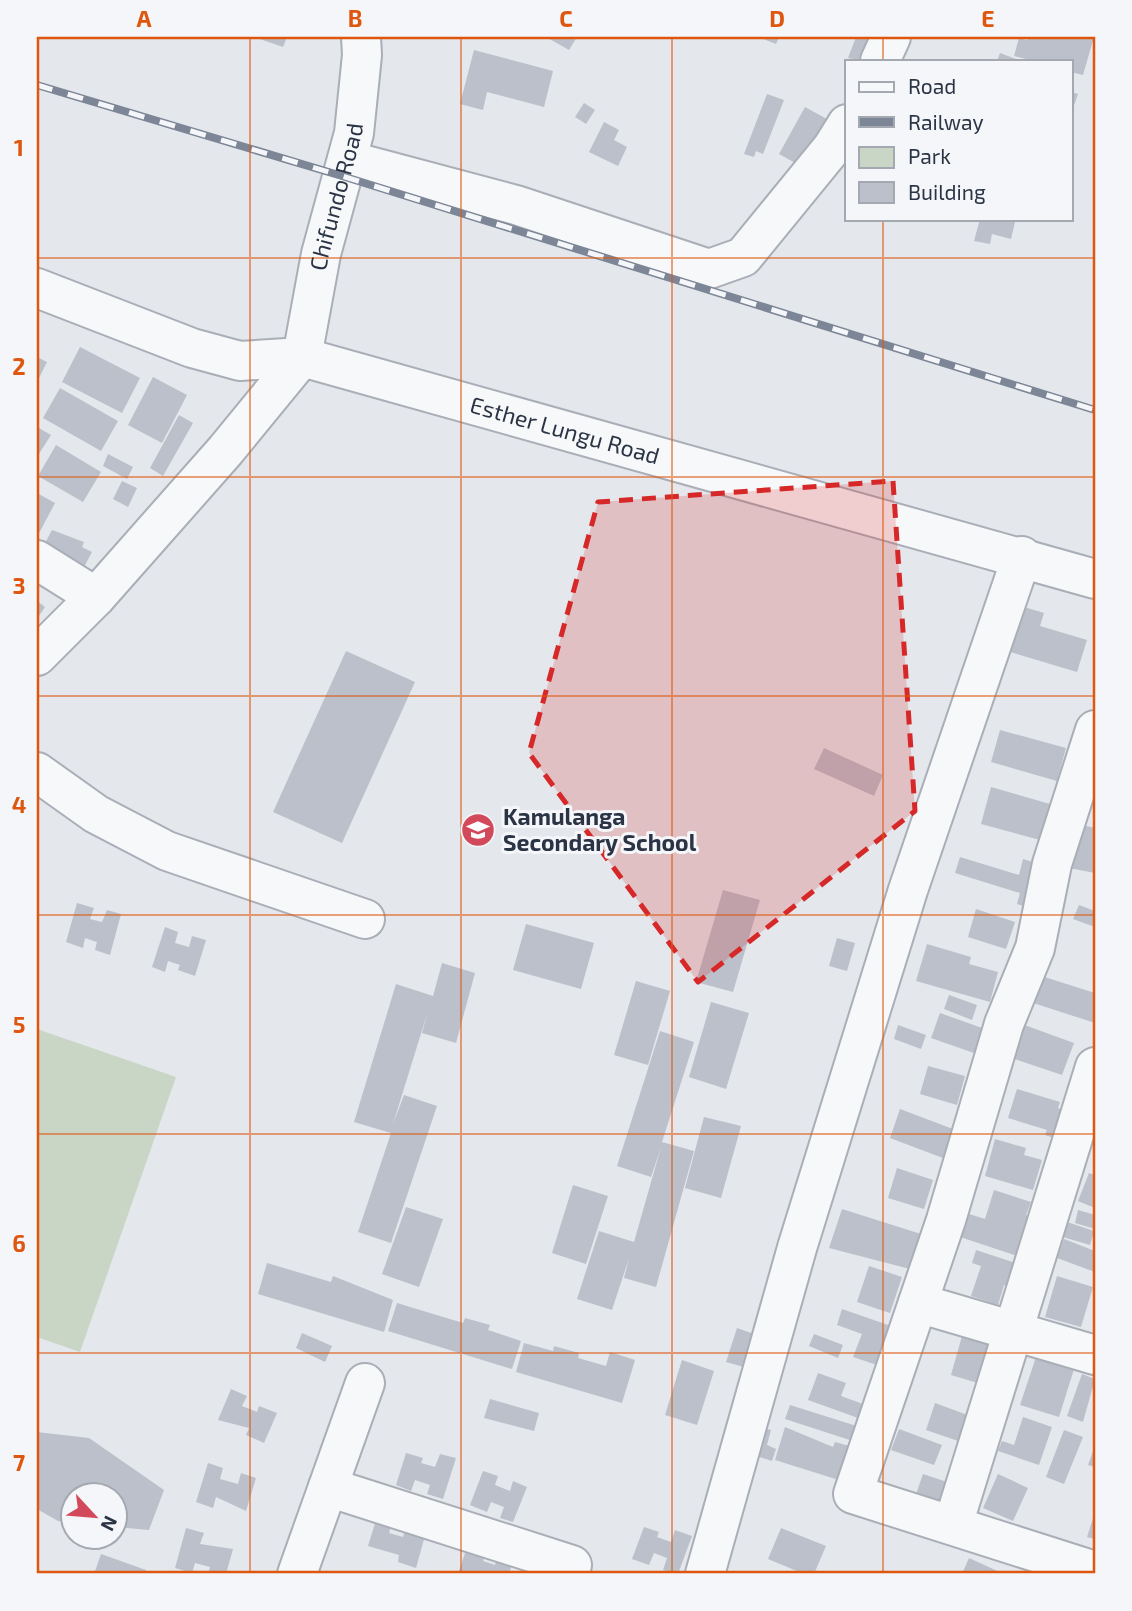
<svg xmlns="http://www.w3.org/2000/svg" width="1132" height="1611" font-family="'Exo 2',sans-serif">
	<style>
		.green { fill: #c9d6c5 }
		.building { fill: #bbc0ca }
		.lines { fill: none; stroke-linecap: round; stroke-linejoin: round }
		.minor-casing { stroke: #a9aeb7; stroke-width: 42 }
		.minor { stroke: #f7f8fa; stroke-width: 38 }
		.rail-casing { stroke: #7d8696; stroke-width: 8 }
		.rail { stroke: #f4f6f9; stroke-width: 5; stroke-dasharray: 16; stroke-linecap: butt }
		.marked { fill: #d62828; fill-opacity: 0.2; stroke: #d62828; stroke-width: 5; stroke-dasharray: 14 9; stroke-linejoin: round }
		.grid { fill: none; stroke: #df570f; stroke-width: 2; stroke-opacity: 0.55 }
		.labels { text-anchor: middle; stroke-width: 6; stroke-linejoin: round; paint-order: stroke }
		.street-label { font-size: 23px; fill: #2b3445; stroke: #f4f6f9 }
		.poi-label { font-size: 23px; font-weight: bold; fill: #2b3445; stroke: #f4f6f9; text-anchor: start }
		.neatline { fill: none; stroke: #df570f; stroke-width: 2.5 }
		.grid-label { font-size: 23px; text-anchor: middle; font-weight: bold; fill: #df570f }
	</style>
	<rect width="100%" height="100%" fill="#e4e7ec"/>
	<path class="green" d="M 37,1029 L 176,1077 L 80,1352 L 37,1337 Z"/>
	<path class="building" d="M 254,37 L 287,37 L 283,47 Z
		M 546,37 L 577,37 L 569,50 Z
		M 758,37 L 779,37 L 776,44 Z
		M 856,37 L 875,37 L 865,61 L 848,58 Z
		M 1028,37 L 1094,37 L 1083,75 L 1071,72 L 1071,61 L 1034,61 L 1014,56 L 1019,38 L 1027,40 Z
		M 474,50 L 553,71 L 544,107 L 487,92 L 483,110 L 460,104 Z
		M 1000,53 L 1021,61 L 997,61 Z
		M 1071,92 L 1078,94 L 1071,114 Z
		M 767,94 L 784,100 L 763,154 L 756,151 L 754,157 L 744,154 Z
		M 584,103 L 595,110 L 586,124 L 575,117 Z
		M 805,107 L 834,123 L 808,170 L 779,154 Z
		M 604,122 L 619,130 L 614,140 L 627,147 L 618,166 L 589,152 Z
		M 980,219 L 1015,222 L 1011,239 L 992,234 L 990,244 L 974,241 Z
		M 80,347 L 140,378 L 122,413 L 62,382 Z
		M 37,357 L 47,362 L 37,382 Z
		M 153,377 L 187,395 L 162,443 L 128,425 Z
		M 60,388 L 118,421 L 101,451 L 43,418 Z
		M 179,415 L 193,423 L 163,476 L 150,468 Z
		M 37,427 L 51,435 L 37,457 Z
		M 56,445 L 101,472 L 83,502 L 38,476 Z
		M 108,454 L 133,467 L 127,479 L 103,466 Z
		M 122,481 L 137,488 L 128,507 L 113,499 Z
		M 37,493 L 55,503 L 37,537 Z
		M 52,530 L 84,542 L 82,547 L 92,552 L 83,569 L 42,549 Z
		M 37,601 L 45,607 L 37,619 Z
		M 1021,606 L 1044,613 L 1040,626 L 1087,640 L 1077,672 L 1007,651 Z
		M 346,651 L 415,682 L 342,843 L 273,812 Z
		M 1000,730 L 1066,748 L 1057,781 L 991,762 Z
		M 824,748 L 883,775 L 874,796 L 814,769 Z
		M 991,787 L 1050,804 L 1040,840 L 981,824 Z
		M 1078,824 L 1095,828 L 1095,873 L 1069,868 Z
		M 960,857 L 1019,875 L 1023,859 L 1046,866 L 1036,910 L 1017,904 L 1020,893 L 955,873 Z
		M 723,890 L 760,900 L 733,992 L 696,982 Z
		M 77,903 L 94,908 L 90,919 L 102,922 L 107,910 L 121,914 L 110,955 L 95,950 L 97,942 L 85,938 L 83,948 L 66,942 Z
		M 1079,905 L 1095,911 L 1095,927 L 1073,919 Z
		M 976,909 L 1015,922 L 1006,949 L 968,937 Z
		M 526,924 L 594,943 L 581,989 L 513,970 Z
		M 165,927 L 178,932 L 175,943 L 189,947 L 192,936 L 206,940 L 195,976 L 178,970 L 180,965 L 168,961 L 165,972 L 152,967 Z
		M 837,938 L 855,943 L 847,971 L 829,966 Z
		M 927,944 L 971,957 L 969,964 L 998,972 L 990,1002 L 916,981 Z
		M 442,963 L 475,973 L 456,1043 L 422,1033 L 428,1011 L 393,1124 L 404,1095 L 437,1106 L 391,1243 L 358,1232 L 391,1133 L 354,1122 L 396,984 L 433,996 Z
		M 1035,974 L 1095,993 L 1095,1023 L 1027,1001 Z
		M 636,981 L 670,991 L 648,1065 L 614,1055 Z
		M 949,995 L 977,1005 L 972,1020 L 944,1009 Z
		M 711,1002 L 749,1013 L 726,1089 L 689,1077 Z
		M 940,1013 L 982,1028 L 974,1053 L 931,1038 Z
		M 1019,1023 L 1074,1043 L 1062,1075 L 1006,1056 Z
		M 898,1025 L 926,1035 L 921,1049 L 894,1039 Z
		M 660,1031 L 694,1042 L 662,1142 L 694,1151 L 656,1287 L 624,1278 L 629,1258 L 612,1310 L 577,1299 L 599,1231 L 634,1242 L 661,1147 L 651,1177 L 617,1166 Z
		M 928,1066 L 965,1076 L 957,1105 L 920,1094 Z
		M 1017,1089 L 1060,1102 L 1058,1108 L 1074,1114 L 1066,1142 L 1045,1135 L 1047,1130 L 1008,1118 Z
		M 900,1109 L 953,1129 L 943,1158 L 890,1138 Z
		M 704,1117 L 741,1126 L 721,1198 L 685,1188 Z
		M 995,1139 L 1026,1148 L 1024,1155 L 1042,1160 L 1033,1190 L 985,1176 Z
		M 897,1168 L 933,1180 L 924,1209 L 888,1198 Z
		M 1089,1173 L 1095,1175 L 1095,1208 L 1078,1201 Z
		M 573,1185 L 608,1196 L 586,1264 L 552,1253 Z
		M 994,1190 L 1031,1202 L 1026,1215 L 1042,1220 L 1029,1260 L 945,1232 L 953,1209 L 985,1219 Z
		M 406,1207 L 443,1219 L 419,1287 L 382,1274 Z
		M 842,1209 L 921,1234 L 910,1269 L 829,1248 Z
		M 1078,1210 L 1095,1215 L 1095,1229 L 1075,1223 Z
		M 1067,1222 L 1094,1231 L 1090,1245 L 1063,1237 Z
		M 1064,1239 L 1095,1251 L 1095,1272 L 1057,1258 Z
		M 976,1250 L 1022,1265 L 1014,1288 L 1004,1285 L 998,1305 L 971,1296 L 981,1266 L 972,1263 Z
		M 267,1263 L 331,1282 L 333,1276 L 393,1300 L 384,1332 L 258,1294 Z
		M 869,1266 L 902,1277 L 890,1313 L 857,1302 Z
		M 1057,1276 L 1093,1287 L 1081,1327 L 1045,1317 Z
		M 397,1303 L 463,1323 L 465,1318 L 490,1325 L 488,1330 L 521,1341 L 512,1369 L 388,1331 Z
		M 842,1309 L 891,1326 L 877,1365 L 853,1357 L 862,1334 L 837,1325 Z
		M 737,1328 L 754,1334 L 744,1367 L 726,1362 Z
		M 302,1333 L 332,1346 L 325,1362 L 296,1348 Z
		M 814,1334 L 843,1345 L 838,1358 L 809,1346 Z
		M 962,1336 L 993,1345 L 981,1384 L 951,1375 Z
		M 524,1343 L 553,1351 L 554,1346 L 579,1353 L 578,1358 L 606,1366 L 610,1352 L 635,1360 L 622,1403 L 516,1372 Z
		M 1037,1354 L 1075,1366 L 1059,1417 L 1020,1405 Z
		M 682,1360 L 714,1371 L 697,1425 L 665,1415 Z
		M 818,1373 L 846,1383 L 841,1396 L 863,1404 L 858,1418 L 808,1400 Z
		M 1082,1374 L 1095,1379 L 1083,1422 L 1067,1416 Z
		M 231,1389 L 247,1396 L 242,1406 L 257,1412 L 259,1406 L 277,1413 L 264,1443 L 246,1435 L 249,1428 L 218,1420 Z
		M 490,1399 L 539,1413 L 534,1431 L 484,1418 Z
		M 935,1403 L 973,1417 L 964,1443 L 926,1430 Z
		M 790,1405 L 863,1428 L 859,1443 L 785,1419 Z
		M 1023,1417 L 1052,1427 L 1039,1465 L 998,1451 L 1002,1441 L 1014,1445 Z
		M 761,1427 L 771,1430 L 767,1445 L 776,1449 L 772,1461 L 750,1454 Z
		M 785,1427 L 833,1447 L 835,1442 L 853,1447 L 842,1481 L 775,1460 Z
		M 899,1429 L 942,1445 L 934,1465 L 891,1450 Z
		M 1064,1430 L 1083,1437 L 1064,1484 L 1046,1477 Z
		M 37,1432 L 89,1438 L 164,1490 L 149,1530 L 116,1527 L 116,1496 L 74,1496 L 74,1522 L 58,1521 L 37,1509 Z
		M 1095,1446 L 1095,1467 L 1088,1465 Z
		M 406,1453 L 423,1458 L 421,1463 L 435,1467 L 440,1454 L 456,1458 L 443,1499 L 427,1494 L 430,1485 L 415,1480 L 411,1491 L 396,1485 Z
		M 208,1463 L 223,1468 L 220,1479 L 238,1484 L 241,1473 L 256,1478 L 246,1511 L 216,1497 L 213,1508 L 196,1502 Z
		M 483,1471 L 498,1476 L 495,1485 L 510,1491 L 513,1481 L 527,1487 L 513,1522 L 500,1518 L 504,1507 L 491,1502 L 487,1512 L 470,1505 Z
		M 923,1474 L 950,1483 L 942,1506 L 915,1497 Z
		M 998,1474 L 1028,1488 L 1013,1521 L 983,1508 Z
		M 1095,1512 L 1095,1539 L 1087,1537 Z
		M 377,1517 L 392,1521 L 389,1533 L 403,1537 L 406,1526 L 426,1532 L 416,1568 L 398,1562 L 399,1555 L 368,1546 Z
		M 644,1527 L 659,1532 L 657,1537 L 671,1542 L 675,1530 L 692,1536 L 678,1574 L 663,1570 L 667,1558 L 654,1553 L 649,1565 L 632,1559 Z
		M 186,1528 L 204,1533 L 200,1544 L 233,1549 L 226,1574 L 208,1574 L 210,1567 L 195,1563 L 192,1573 L 175,1568 Z
		M 781,1528 L 826,1546 L 814,1574 L 804,1574 L 768,1559 Z
		M 468,1544 L 487,1550 L 483,1561 L 495,1565 L 498,1553 L 514,1558 L 509,1574 L 458,1574 Z
		M 101,1554 L 146,1570 L 145,1574 L 94,1574 Z
		M 969,1558 L 1004,1574 L 962,1574 Z"/>
	<g class="lines">
		<g class="minor-casing">
			<g id="minor">
				<path d="M 880,61 L 891,37"/>
				<path d="M 347,160 L 516,205 L 709,269 L 743,257 L 832,148 L 847,124"/>
				<path id="s1" d="M 37,288 L 192,348 L 240,361 L 302,357 L 1095,579"/>
				<path d="M 37,560 L 96,597"/>
				<path id="s2" d="M 37,656 L 96,597 L 225,451 L 302,357 L 321,254 L 354,133 L 362,55 L 361,37"/>
				<path d="M 1095,730 L 1052,864 L 1035,948 L 1004,1024 L 946,1220 L 853,1494 L 1095,1571"/>
				<path d="M 37,772 L 96,814 L 167,851 L 365,919"/>
				<path d="M 918,1303 L 1095,1355"/>
				<path d="M 328,1487 L 572,1565"/>
				<path d="M 953,1525 L 1095,1067"/>
				<path d="M 297,1574 L 365,1383"/>
				<path d="M 705,1574 L 797,1248 L 908,890 L 1022,556"/>
			</g>
		</g>
		<use href="#minor" class="minor"/>
		<g class="rail-casing">
			<path id="rail" d="M 37,85 L 342,176 L 1095,410"/>
		</g>
		<use href="#rail" class="rail"/>
	</g>
	<path class="marked" d="M 893,481 L 915,811 L 698,982 L 529,753 L 598,502 Z"/>
	<path class="grid" d="M 250,37 L 250,1574M 461,37 L 461,1574M 672,37 L 672,1574M 883,37 L 883,61M 883,219 L 883,1574M 37,258 L 1095,258M 37,477 L 1095,477M 37,696 L 1095,696M 37,915 L 1095,915M 37,1134 L 1095,1134M 37,1353 L 1095,1353"/>
	<defs>
		<g id="school-disc" transform="scale(1.75)"><circle r="9.5" fill="#d1495b" stroke="#f4f6f9"/><path d="M0-5L7-2L0 1L-7-2ZM-4 1L0 2.5L4 1V4Q0 6-4 4Z" fill="#fff"/></g>
	</defs>
	<g fill-rule="evenodd">
		<use href="#school-disc" x="478" y="830"/>
	</g>
	<g class="labels">
		<g class="street-label">
			<text dy="8" stroke="none"><textPath href="#s2" startOffset="564">Chifundo Road</textPath></text>
			<text dy="8" stroke="none"><textPath href="#s1" startOffset="551">Esther Lungu Road</textPath></text>
		</g>
		<g class="poi-label">
			<text x="503" y="825">Kamulanga<tspan x="503" dy="26">Secondary School</tspan></text>
		</g>
	</g>
	<rect width="1132" height="1611" fill="none" stroke="#f4f6f9" stroke-width="77"/>
	<rect x="845" y="60" width="228" height="161" fill="#f4f6f9" stroke="#a4a8b1" stroke-width="2"/>
	<rect x="859" y="82" width="35" height="10" fill="#f7f8fa" stroke="#a4a8b1" stroke-width="2"/>
	<text x="908" y="94" font-size="21" fill="#2b3445">Road</text>
	<rect x="859" y="117" width="35" height="10" fill="#7d8696" stroke="#a4a8b1" stroke-width="2"/>
	<text x="908" y="130" font-size="21" fill="#2b3445">Railway</text>
	<rect x="859" y="147" width="35" height="21" fill="#c9d6c5" stroke="#a4a8b1" stroke-width="2"/>
	<text x="908" y="164" font-size="21" fill="#2b3445">Park</text>
	<rect x="859" y="182" width="35" height="21" fill="#bbc0ca" stroke="#a4a8b1" stroke-width="2"/>
	<text x="908" y="200" font-size="21" fill="#2b3445">Building</text>
	<g transform="translate(94 1516) rotate(116)"><circle r="33" fill="#f4f6f9" stroke="#a4a8b1" stroke-width="2"/>
	<path d="M0-5L12 26L0 18L-12 26Z" fill="#d1495b"/>
	<text y="-10" font-size="19" font-weight="bold" text-anchor="middle" fill="#2b3445">N</text>
	</g>
	<rect x="38" y="38" width="1056" height="1534" class="neatline"/>
	<g class="grid-label">
		<text x="144" y="27">A</text>
		<text x="355" y="27">B</text>
		<text x="566" y="27">C</text>
		<text x="777" y="27">D</text>
		<text x="988" y="27">E</text>
		<text x="19" y="156">1</text>
		<text x="19" y="375">2</text>
		<text x="19" y="594">3</text>
		<text x="19" y="813">4</text>
		<text x="19" y="1033">5</text>
		<text x="19" y="1252">6</text>
		<text x="19" y="1471">7</text>
	</g>
</svg>
